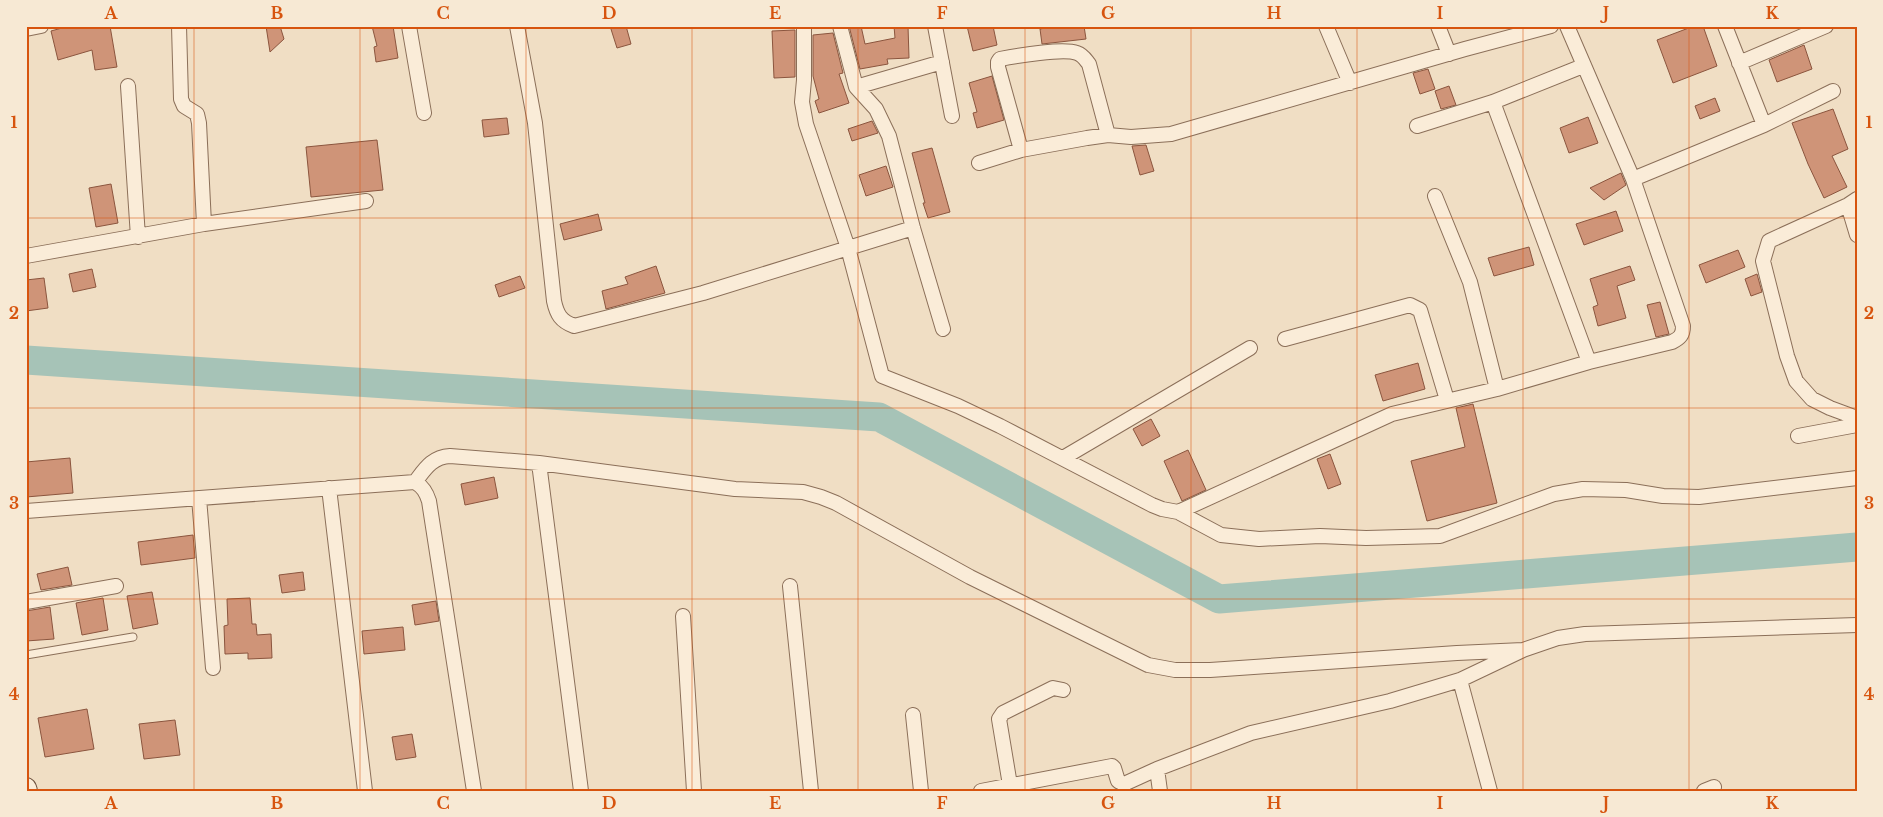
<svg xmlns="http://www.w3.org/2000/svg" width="1883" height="817" font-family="'Libre Baskerville',serif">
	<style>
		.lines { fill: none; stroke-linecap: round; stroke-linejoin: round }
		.river { stroke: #a6c3b7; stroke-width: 29 }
		.building { fill: #cf9478; stroke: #8b553e }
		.lane-casing { stroke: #8b6f59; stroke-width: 9 }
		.street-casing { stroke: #8b6f59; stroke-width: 16 }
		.secondary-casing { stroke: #6d503d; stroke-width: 22 }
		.lane { stroke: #faecd8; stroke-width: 7 }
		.street { stroke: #faecd8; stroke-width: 14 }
		.secondary { stroke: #faecd8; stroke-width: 20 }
		.grid { fill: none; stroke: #d7540e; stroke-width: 1; stroke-opacity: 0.55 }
		.neatline { fill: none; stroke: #d7540e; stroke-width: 2 }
		.grid-label { font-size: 16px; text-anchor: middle; font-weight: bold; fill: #d7540e }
	</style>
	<rect width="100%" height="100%" fill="#f0dec4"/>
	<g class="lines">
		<path class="river" d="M 26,360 L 879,417 L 1219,599 L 1857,547"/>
	</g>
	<path class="building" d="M 69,26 L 110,26 L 117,67 L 95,70 L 92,50 L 58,60 L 51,31 Z
		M 266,26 L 280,26 L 284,39 L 270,52 Z
		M 372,26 L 393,26 L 398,58 L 376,62 L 374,47 L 377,46 Z
		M 610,26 L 626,26 L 631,44 L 617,48 Z
		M 849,26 L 861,26 L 865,44 L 895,38 L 894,26 L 908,26 L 909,58 L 887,59 L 888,64 L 860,69 Z
		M 967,26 L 993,26 L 997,45 L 973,51 Z
		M 1056,26 L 1084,26 L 1086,39 L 1042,44 L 1040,29 Z
		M 1694,26 L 1703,26 L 1717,66 L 1673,83 L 1657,40 Z
		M 795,30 L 795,77 L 774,78 L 772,31 Z
		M 833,33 L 843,73 L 839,74 L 849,103 L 819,113 L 815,101 L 819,99 L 813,76 L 813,35 Z
		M 1804,45 L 1812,69 L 1777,82 L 1769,60 Z
		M 1428,69 L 1435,89 L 1420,94 L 1413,73 Z
		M 992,76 L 1004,120 L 977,128 L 973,113 L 977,112 L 969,83 Z
		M 1449,86 L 1456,105 L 1441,109 L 1435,91 Z
		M 1715,98 L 1720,111 L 1700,119 L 1695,106 Z
		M 1833,109 L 1848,149 L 1832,156 L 1847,187 L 1824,198 L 1808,164 L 1792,123 Z
		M 1588,117 L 1598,143 L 1569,153 L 1560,128 Z
		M 507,118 L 509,134 L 484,137 L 482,120 Z
		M 872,121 L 878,133 L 852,141 L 848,129 Z
		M 377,140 L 383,190 L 311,197 L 306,147 Z
		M 1146,145 L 1154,171 L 1140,175 L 1132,146 Z
		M 932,148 L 950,212 L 928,218 L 923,203 L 925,203 L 912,153 Z
		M 886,166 L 893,187 L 866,196 L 859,175 Z
		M 1621,173 L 1626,185 L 1604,200 L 1590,188 Z
		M 111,184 L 118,223 L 96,227 L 89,188 Z
		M 1616,211 L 1623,231 L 1584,245 L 1576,224 Z
		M 598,214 L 602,230 L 564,240 L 560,224 Z
		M 1529,247 L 1534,265 L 1494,276 L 1488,258 Z
		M 1738,250 L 1745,267 L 1706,283 L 1699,265 Z
		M 656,266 L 665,293 L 606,309 L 602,291 L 628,284 L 625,277 Z
		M 1630,266 L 1635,280 L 1617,286 L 1626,318 L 1598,326 L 1593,307 L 1598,305 L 1590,279 Z
		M 92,269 L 96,287 L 73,292 L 69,274 Z
		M 1757,274 L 1762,292 L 1751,296 L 1745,279 Z
		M 520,276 L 525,288 L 499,297 L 495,285 Z
		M 44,278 L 48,308 L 26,311 L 26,280 Z
		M 1660,302 L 1669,334 L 1656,337 L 1647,305 Z
		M 1418,363 L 1425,389 L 1383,401 L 1375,375 Z
		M 1473,404 L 1497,503 L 1427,521 L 1411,461 L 1465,447 L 1456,408 Z
		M 1151,419 L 1160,436 L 1142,446 L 1133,429 Z
		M 1188,450 L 1206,490 L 1182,501 L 1164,461 Z
		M 1330,454 L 1341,484 L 1328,489 L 1317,459 Z
		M 70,458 L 73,493 L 26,497 L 26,462 Z
		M 494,477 L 498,498 L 465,505 L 461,484 Z
		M 193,535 L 195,558 L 141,565 L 138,542 Z
		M 68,567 L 72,585 L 41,590 L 37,574 Z
		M 303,572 L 305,590 L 282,593 L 279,575 Z
		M 152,592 L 158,624 L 133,629 L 127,596 Z
		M 103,598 L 108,630 L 82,635 L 76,603 Z
		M 250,598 L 252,624 L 256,624 L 257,635 L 271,634 L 272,658 L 248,659 L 248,653 L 225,654 L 224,626 L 228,625 L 227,599 Z
		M 436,601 L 439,621 L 415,625 L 412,605 Z
		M 50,607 L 54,639 L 26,641 L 26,611 Z
		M 403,627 L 405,650 L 364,654 L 362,631 Z
		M 87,709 L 94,749 L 45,757 L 38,718 Z
		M 175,720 L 180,755 L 144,759 L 139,724 Z
		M 412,734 L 416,757 L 396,760 L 392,737 Z"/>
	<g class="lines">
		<g class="lane-casing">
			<path id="lane" d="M 26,655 L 133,637"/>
		</g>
		<g class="street-casing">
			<path id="street" d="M 179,26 L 181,99 L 184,106 L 197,114 L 199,123 L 204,224
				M 409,26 L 424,113
				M 517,26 L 535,123 L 554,301 C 557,315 561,321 574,326 L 703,293 L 913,228
				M 804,26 L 804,80 L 802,102 L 806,124 L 848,248 L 882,376 L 958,406 L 1000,426 L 1152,505 L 1162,509 L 1178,512 L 1392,414 L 1497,389 L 1589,362 L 1672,342 C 1680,338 1683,335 1683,326 L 1633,179
				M 840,26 L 856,87 L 876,109 L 889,136 L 913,228 L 943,329
				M 935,26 L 952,116
				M 1326,26 L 1350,83
				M 1438,26 L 1449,54
				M 1567,26 L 1633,179 L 1764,125 L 1833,91
				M 1725,26 L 1764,125
				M 26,29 L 41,26
				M 1739,63 L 1826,26
				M 128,86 L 138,237
				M 856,87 L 942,62
				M 1493,102 L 1589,362
				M 1417,126 L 1493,102 L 1583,66
				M 1021,150 L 998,67 L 998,62 L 1000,59 C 1016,56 1063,48 1077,53 C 1083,55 1085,59 1089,64 L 1108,135
				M 979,163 L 1021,150 L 1087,138 L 1108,135 L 1131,137 L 1171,134 L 1465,49 L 1551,26
				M 1435,196 L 1470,282 L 1497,389
				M 1857,199 L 1848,205 L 1769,241 L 1763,261 L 1787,356 L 1796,381 L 1812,399 L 1830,408 L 1857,418
				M 1848,205 L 1857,235
				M 26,256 L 204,224 L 366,201
				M 1285,339 L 1410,305 L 1420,310 L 1447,400
				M 1798,436 L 1857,425
				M 1063,458 L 1250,348
				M 539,463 L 581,791
				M 415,482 C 425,469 432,457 450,456 L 539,463 L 735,489 L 803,492 L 821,497 L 836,503 L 970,577 L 1148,665 L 1175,670 L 1210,670 L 1457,653 L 1523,650
				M 329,488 L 365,791
				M 199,498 L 213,668
				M 26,511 L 415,482 C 423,487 426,492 429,501 L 474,791
				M 1178,512 L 1221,535 L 1259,539 L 1320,536 L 1366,538 L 1440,536 L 1554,494 L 1583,489 L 1626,490 L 1663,496 L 1699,497 L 1857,478
				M 790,586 L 811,791
				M 26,602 L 116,586
				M 683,616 L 694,791
				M 1460,680 L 1490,791
				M 913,715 L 921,791
				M 1157,769 L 1251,733 L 1390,701 L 1460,680 L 1523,650 L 1558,638 L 1585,634 L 1857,625
				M 1010,785 L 999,719 L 1003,713 L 1053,688 L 1063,690
				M 981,791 L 1112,766 L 1114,768 L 1118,781 L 1124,784 L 1157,769 L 1160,791
				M 1704,791 L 1714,787"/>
		</g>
		<g class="secondary-casing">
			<path id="secondary" d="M 26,788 L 27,791"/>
		</g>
		<use href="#lane" class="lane"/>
		<use href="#street" class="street"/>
		<use href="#secondary" class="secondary"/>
	</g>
	<path class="grid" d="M 194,26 L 194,791M 360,26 L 360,791M 526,26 L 526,791M 692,26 L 692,791M 858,26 L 858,791M 1025,26 L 1025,791M 1191,26 L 1191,791M 1357,26 L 1357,791M 1523,26 L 1523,791M 1689,26 L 1689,791M 26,218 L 1857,218M 26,408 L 1857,408M 26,599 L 1857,599"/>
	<rect width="1883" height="817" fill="none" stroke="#f7e9d4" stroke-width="55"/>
	<rect x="28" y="28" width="1828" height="762" class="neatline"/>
	<g class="grid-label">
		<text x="111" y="19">A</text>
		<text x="277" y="19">B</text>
		<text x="443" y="19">C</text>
		<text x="609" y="19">D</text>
		<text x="775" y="19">E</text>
		<text x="942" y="19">F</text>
		<text x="1108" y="19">G</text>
		<text x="1274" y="19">H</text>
		<text x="1440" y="19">I</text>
		<text x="1606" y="19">J</text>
		<text x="1772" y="19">K</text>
		<text x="14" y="128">1</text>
		<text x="1869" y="128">1</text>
		<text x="14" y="319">2</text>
		<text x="1869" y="319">2</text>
		<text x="14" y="509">3</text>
		<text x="1869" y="509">3</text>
		<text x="14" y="700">4</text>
		<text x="1869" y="700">4</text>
		<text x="111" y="809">A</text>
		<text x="277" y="809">B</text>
		<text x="443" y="809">C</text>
		<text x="609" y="809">D</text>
		<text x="775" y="809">E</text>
		<text x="942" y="809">F</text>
		<text x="1108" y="809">G</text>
		<text x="1274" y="809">H</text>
		<text x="1440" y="809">I</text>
		<text x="1606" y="809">J</text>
		<text x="1772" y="809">K</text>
	</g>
</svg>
